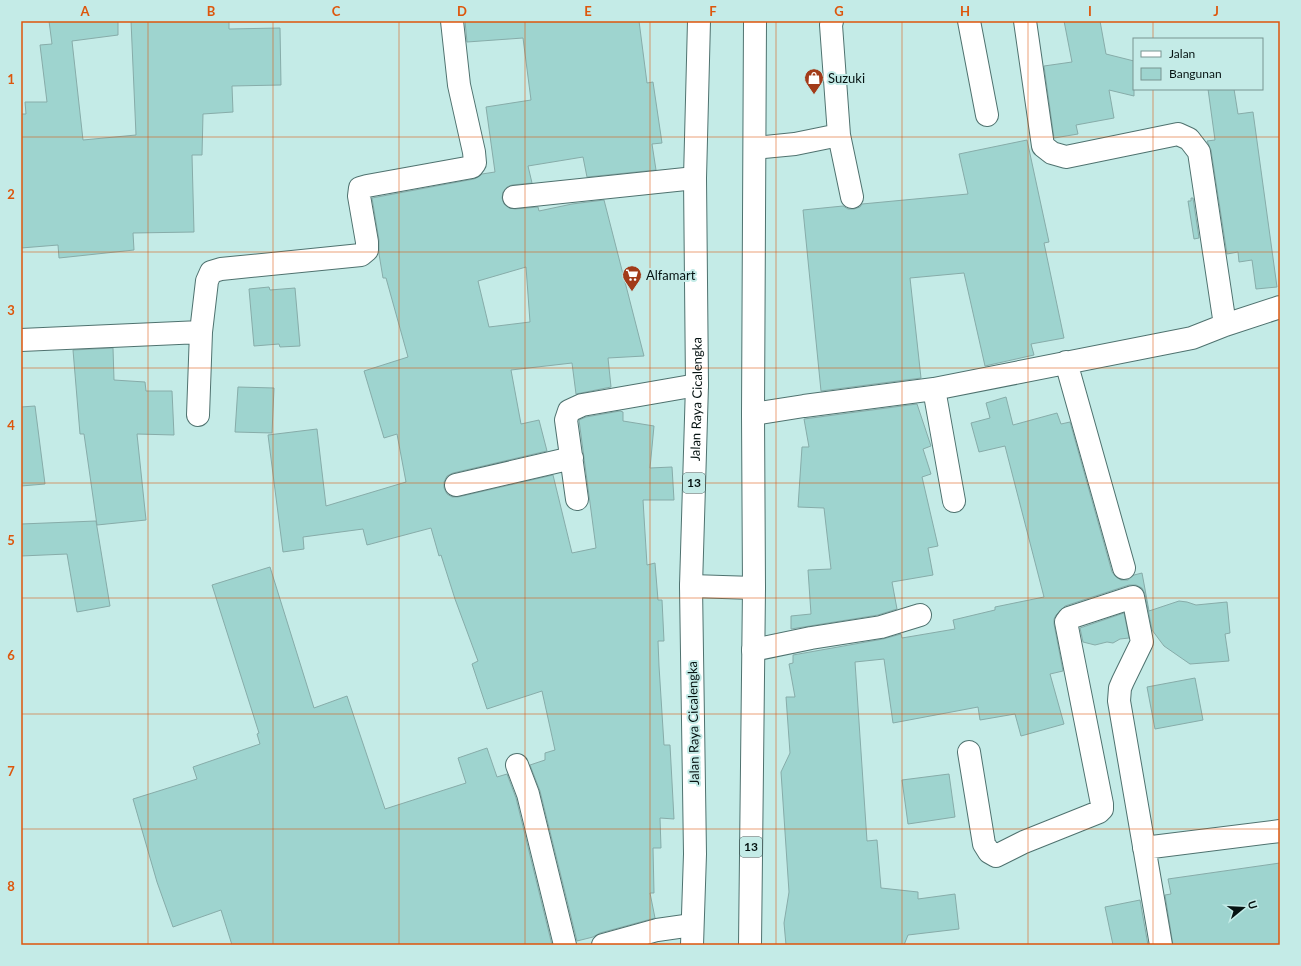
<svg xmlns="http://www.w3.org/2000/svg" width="1301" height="966" font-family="Lato,sans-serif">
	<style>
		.building { fill: #9ed4cf; stroke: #87aca9; fill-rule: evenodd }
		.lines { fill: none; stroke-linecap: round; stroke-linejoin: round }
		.minor-casing { stroke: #4f726f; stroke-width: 24 }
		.highway-casing { stroke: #4f726f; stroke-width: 24 }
		.minor { stroke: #fff; stroke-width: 22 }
		.highway { stroke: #fff; stroke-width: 22 }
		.grid { fill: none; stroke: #dd560c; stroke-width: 1; stroke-opacity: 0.55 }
		.labels { text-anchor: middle; stroke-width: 4; stroke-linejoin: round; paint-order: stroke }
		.shield { fill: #c4ebe7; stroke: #3f5452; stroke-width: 1 }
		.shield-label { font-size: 12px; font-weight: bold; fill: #061312 }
		.poi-label { font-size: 13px; fill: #061312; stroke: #c4ebe7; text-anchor: start }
		.street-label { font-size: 13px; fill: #061312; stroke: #c4ebe7 }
		.neatline { fill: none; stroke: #dd560c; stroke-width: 1.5 }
		.grid-label { font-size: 13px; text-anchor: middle; font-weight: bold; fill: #dd560c }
	</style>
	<rect width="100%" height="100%" fill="#c4ebe7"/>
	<path class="building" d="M 49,21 L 118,21 L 118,35 L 72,41 L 83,140 L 136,135 L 131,21 L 229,21 L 229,29 L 280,28 L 281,85 L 232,86 L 233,112 L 203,114 L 202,155 L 192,155 L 194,232 L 133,233 L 134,250 L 59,258 L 58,245 L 21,248 L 21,114 L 26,114 L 25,102 L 47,102 L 40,45 L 52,44 Z
		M 465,21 L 639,21 L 647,83 L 653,82 L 662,143 L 652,144 L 656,170 L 587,177 L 583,157 L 528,166 L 532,183 L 512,185 L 507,187 L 503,192 L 502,198 L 504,204 L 509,208 L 515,209 L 538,207 L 539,211 L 572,204 L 604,200 L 644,356 L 608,358 L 611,387 L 576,394 L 572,363 L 511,370 L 521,424 L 539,420 L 547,451 L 453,473 L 447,476 L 444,482 L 444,488 L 447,494 L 452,497 L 458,497 L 553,475 L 572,553 L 596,548 L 579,420 L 586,417 L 620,411 L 623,412 L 623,421 L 654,426 L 650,468 L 672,467 L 674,500 L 643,500 L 647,565 L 655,563 L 658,600 L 662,600 L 664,641 L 658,641 L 659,666 L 664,745 L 670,745 L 674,819 L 660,818 L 661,848 L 653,848 L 654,893 L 650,893 L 655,918 L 600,933 L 593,937 L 577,941 L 540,791 L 530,765 L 545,760 L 545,753 L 555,750 L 542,691 L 487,709 L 472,664 L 478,661 L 455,599 L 441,555 L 439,556 L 431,528 L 367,545 L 363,529 L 303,537 L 304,549 L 283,552 L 268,435 L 317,429 L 326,506 L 406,482 L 397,434 L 384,438 L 364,371 L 408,357 L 386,278 L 383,278 L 379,254 L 379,240 L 372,198 L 474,179 L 482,174 L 495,172 L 486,107 L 531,100 L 523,38 L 467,42 ZM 526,267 L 530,322 L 489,327 L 478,281 Z
		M 1064,21 L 1100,21 L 1106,54 L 1134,61 L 1134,96 L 1109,90 L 1114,118 L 1076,125 L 1078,134 L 1054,138 L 1044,66 L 1072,62 Z
		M 1208,89 L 1234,89 L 1238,114 L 1253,112 L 1277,287 L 1256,289 L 1252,260 L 1239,262 L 1238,252 L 1227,254 L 1211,150 L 1207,141 L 1215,140 Z
		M 1027,140 L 1049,242 L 1044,243 L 1064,338 L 1031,344 L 1034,355 L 985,366 L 964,273 L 910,278 L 921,378 L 821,391 L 803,210 L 843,206 L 848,209 L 854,209 L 860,207 L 862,204 L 968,194 L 959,154 Z
		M 1191,198 L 1193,198 L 1199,238 L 1194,239 L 1188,201 L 1191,201 Z
		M 269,287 L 270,290 L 295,288 L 300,346 L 280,347 L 279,344 L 254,346 L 249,289 Z
		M 113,348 L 114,380 L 145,382 L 146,391 L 172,391 L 174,435 L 137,434 L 146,520 L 97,525 L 84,434 L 80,434 L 73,350 Z
		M 238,387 L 274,388 L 272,433 L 235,432 Z
		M 1006,397 L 1013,425 L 1057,413 L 1061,424 L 1070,422 L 1112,572 L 1116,577 L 1121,580 L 1128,580 L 1134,575 L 1142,573 L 1149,611 L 1179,601 L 1187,602 L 1196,605 L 1227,602 L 1230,633 L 1225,634 L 1229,661 L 1190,664 L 1164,646 L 1152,630 L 1145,594 L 1142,588 L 1136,585 L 1129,585 L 1065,606 L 1056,615 L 1054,619 L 1054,624 L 1063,671 L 1050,674 L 1064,724 L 1021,736 L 1015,714 L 980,720 L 978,707 L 893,723 L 884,659 L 855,662 L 867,841 L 877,840 L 881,888 L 918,892 L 918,899 L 955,894 L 959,929 L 908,935 L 904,945 L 786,945 L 784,923 L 789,892 L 781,772 L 790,753 L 786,697 L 795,697 L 789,664 L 793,663 L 793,655 L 883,639 L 901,634 L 902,638 L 955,629 L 953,620 L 995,610 L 995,607 L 1044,597 L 1005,446 L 979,452 L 971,423 L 990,418 L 986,403 Z
		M 917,404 L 931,446 L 923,449 L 931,474 L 922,477 L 938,546 L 928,548 L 933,575 L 892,582 L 897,609 L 878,615 L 791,629 L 791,616 L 811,614 L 808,570 L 831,569 L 824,508 L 798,507 L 802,447 L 809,447 L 804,419 Z
		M 35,406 L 45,484 L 21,486 L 21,407 Z
		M 96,521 L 110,606 L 77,612 L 67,554 L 21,556 L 21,524 Z
		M 270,567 L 314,708 L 347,696 L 385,809 L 466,783 L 458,758 L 487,748 L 497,777 L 507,774 L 516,798 L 552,945 L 232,945 L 221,910 L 173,927 L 157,882 L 133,799 L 197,779 L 193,767 L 260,744 L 257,734 L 259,733 L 212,585 Z
		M 1124,613 L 1129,638 L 1120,639 L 1113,643 L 1107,642 L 1095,645 L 1083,642 L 1080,628 Z
		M 1195,678 L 1203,720 L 1155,729 L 1147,687 Z
		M 949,774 L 955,817 L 908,824 L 902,780 Z
		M 1280,863 L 1280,945 L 1173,945 L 1165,895 L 1171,894 L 1168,879 Z
		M 1140,900 L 1148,945 L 1113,945 L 1105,907 Z"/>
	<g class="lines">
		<g class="minor-casing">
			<path id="minor" d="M 969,21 L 987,115
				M 1025,21 L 1043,146 L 1052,153 L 1066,157 L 1178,134 L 1189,139 L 1199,152 L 1225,325
				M 839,135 L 852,197
				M 755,148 L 795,144 L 839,135 L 831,25 L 832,21
				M 514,197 L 695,178
				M 21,340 L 201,332
				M 1066,362 L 1124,568
				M 934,389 L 954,501
				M 753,414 L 804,406 L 934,389 L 1192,338 L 1225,325 L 1280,307
				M 198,415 L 201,332 L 207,281 L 211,272 L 221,269 L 361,255 L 367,250 L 367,242 L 359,196 L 360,188 L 367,186 L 472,167 L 475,163 L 474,152 L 459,85 L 452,21
				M 456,485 L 572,458
				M 577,499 L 566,420 L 569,411 L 582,405 L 697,385
				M 753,650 L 811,638 L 881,627 L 920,615
				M 969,752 L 984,844 L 989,852 L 996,856 L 1024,842 L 1099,812 L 1102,809 L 1102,804 L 1066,622 L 1069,618 L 1133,597 L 1142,642 L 1123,681 L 1120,688 L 1119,701 L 1161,945
				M 517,765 L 528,794 L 565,945
				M 1144,848 L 1280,831
				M 603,945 L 657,930 L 692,925"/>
		</g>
		<g class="highway-casing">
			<g id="highway">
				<path d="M 691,586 L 754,588"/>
				<path id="s1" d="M 692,945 L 695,854 L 691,586 L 697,385 L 695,178 L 699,21"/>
				<path d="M 750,945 L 754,588 L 753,414 L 755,21"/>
			</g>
		</g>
		<use href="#minor" class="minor"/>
		<use href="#highway" class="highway"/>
	</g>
	<path class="grid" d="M 148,21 L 148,945M 273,21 L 273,945M 399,21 L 399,945M 525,21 L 525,945M 650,21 L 650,945M 776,21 L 776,945M 902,21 L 902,945M 1028,21 L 1028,945M 1153,21 L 1153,39M 1153,89 L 1153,945M 21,137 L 1280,137M 21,252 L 1280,252M 21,368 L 1280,368M 21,483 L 1280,483M 21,598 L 1280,598M 21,714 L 1280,714M 21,829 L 1280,829"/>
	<defs>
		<g id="shop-pin" transform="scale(1)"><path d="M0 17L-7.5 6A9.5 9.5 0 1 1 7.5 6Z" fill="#a23b19" stroke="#c4ebe7"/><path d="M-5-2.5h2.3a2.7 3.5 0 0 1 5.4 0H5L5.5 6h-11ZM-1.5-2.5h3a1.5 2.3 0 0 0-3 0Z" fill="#fff"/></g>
		<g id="supermarket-pin" transform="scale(1)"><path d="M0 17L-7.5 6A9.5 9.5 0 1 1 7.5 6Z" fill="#a23b19" stroke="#c4ebe7"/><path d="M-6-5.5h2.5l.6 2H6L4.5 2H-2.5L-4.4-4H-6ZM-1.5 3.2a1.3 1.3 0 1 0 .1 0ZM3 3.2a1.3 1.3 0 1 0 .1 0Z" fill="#fff"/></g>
	</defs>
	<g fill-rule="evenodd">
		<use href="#shop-pin" x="814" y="78"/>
		<use href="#supermarket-pin" x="632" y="275"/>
	</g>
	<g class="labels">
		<g class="shield">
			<rect x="683" y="473" width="22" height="20" rx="3"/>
			<rect x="740" y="837" width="22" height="20" rx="3"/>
		</g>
		<g class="shield-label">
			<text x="694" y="487">13</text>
			<text x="751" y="851">13</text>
		</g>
		<g class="poi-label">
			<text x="828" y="83">Suzuki</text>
			<text x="646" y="280">Alfamart</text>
		</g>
		<g class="street-label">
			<text dy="5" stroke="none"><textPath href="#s1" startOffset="546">Jalan Raya Cicalengka</textPath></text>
			<text transform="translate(693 723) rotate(-91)" y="5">Jalan Raya Cicalengka</text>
		</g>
	</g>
	<rect width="1301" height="966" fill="none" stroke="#c4ebe7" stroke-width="44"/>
	<rect x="1133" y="38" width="130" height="52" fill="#c4ebe7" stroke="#789592"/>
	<rect x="1141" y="51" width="20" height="6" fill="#ffffff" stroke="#789592"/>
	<text x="1169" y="58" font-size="12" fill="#061312">Jalan</text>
	<rect x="1141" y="68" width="20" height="12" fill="#9ed4cf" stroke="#789592"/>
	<text x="1169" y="78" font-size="12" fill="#061312">Bangunan</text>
	<g transform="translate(1243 908) rotate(72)" stroke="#c4ebe7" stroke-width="3" paint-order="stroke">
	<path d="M0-3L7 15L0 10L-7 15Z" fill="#061312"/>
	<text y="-6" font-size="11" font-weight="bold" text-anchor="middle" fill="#061312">U</text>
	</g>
	<rect x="22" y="22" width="1257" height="922" class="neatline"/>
	<g class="grid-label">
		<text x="85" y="16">A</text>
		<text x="211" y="16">B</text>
		<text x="336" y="16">C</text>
		<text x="462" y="16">D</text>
		<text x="588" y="16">E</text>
		<text x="713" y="16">F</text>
		<text x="839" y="16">G</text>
		<text x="965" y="16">H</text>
		<text x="1090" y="16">I</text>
		<text x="1216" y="16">J</text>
		<text x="11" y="84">1</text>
		<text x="11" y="199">2</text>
		<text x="11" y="315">3</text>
		<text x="11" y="430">4</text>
		<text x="11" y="545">5</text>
		<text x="11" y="660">6</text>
		<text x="11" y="776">7</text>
		<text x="11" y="891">8</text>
	</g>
</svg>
